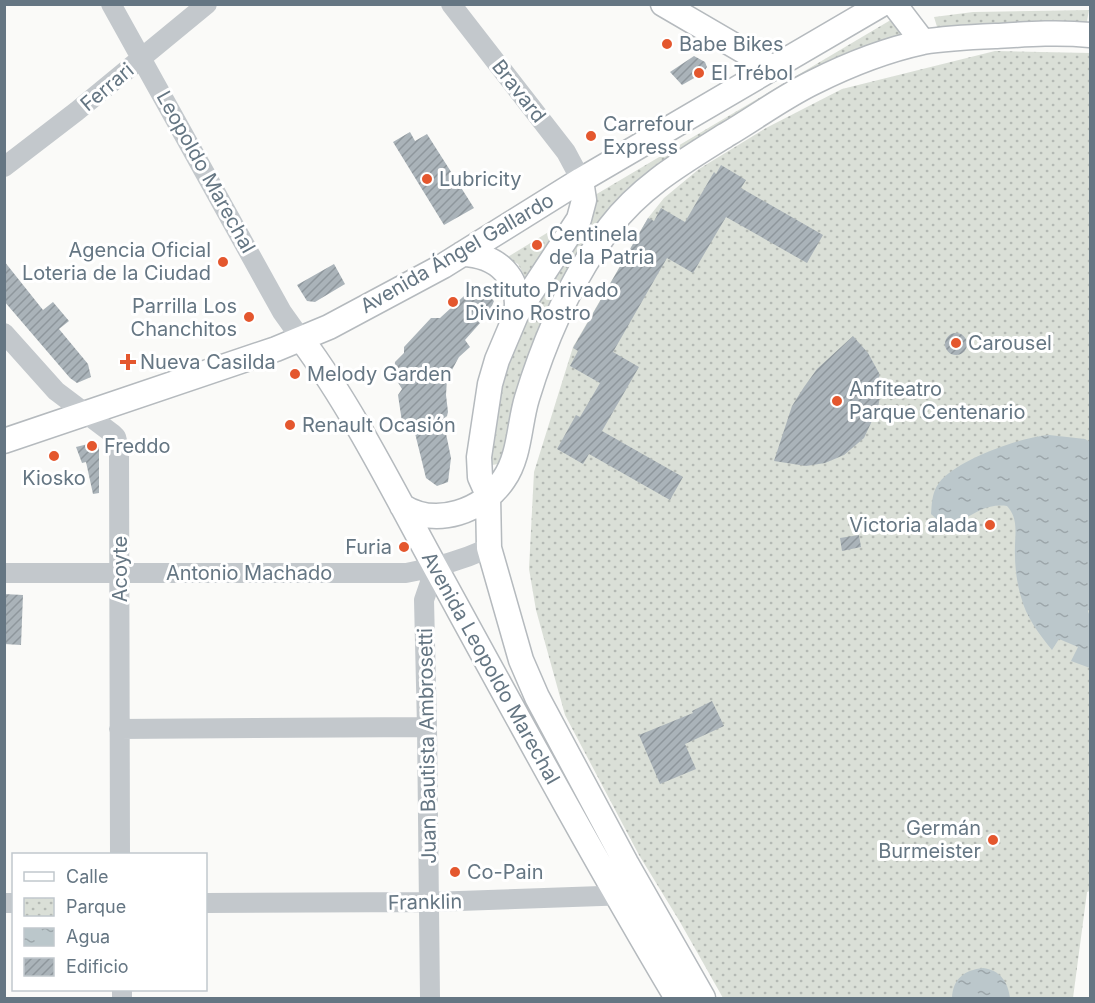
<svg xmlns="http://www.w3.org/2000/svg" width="1095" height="1003" font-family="Inter,sans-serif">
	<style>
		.park { fill: url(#park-dots) }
		.water { fill: url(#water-ripples) }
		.building { fill: url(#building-hatch) }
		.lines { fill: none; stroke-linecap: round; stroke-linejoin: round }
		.major-casing { stroke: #b5babe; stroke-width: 27 }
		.minor { stroke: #c3c8cc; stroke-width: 20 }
		.major { stroke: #fff; stroke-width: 24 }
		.poi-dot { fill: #e4572e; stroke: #fff; stroke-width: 2 }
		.labels { text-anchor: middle; stroke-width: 6; stroke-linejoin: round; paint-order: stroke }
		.poi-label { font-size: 20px; fill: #657683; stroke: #fff; text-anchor: start }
		.street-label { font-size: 20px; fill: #657683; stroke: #fff }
	</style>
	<defs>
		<pattern id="park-dots" width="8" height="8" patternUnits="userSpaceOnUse" patternTransform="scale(1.5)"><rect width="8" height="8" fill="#dadfd7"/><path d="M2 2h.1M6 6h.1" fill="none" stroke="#b4b9b4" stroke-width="1.8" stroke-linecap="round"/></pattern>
		<pattern id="water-ripples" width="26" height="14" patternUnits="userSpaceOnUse" patternTransform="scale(1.5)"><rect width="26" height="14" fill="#bbc7cb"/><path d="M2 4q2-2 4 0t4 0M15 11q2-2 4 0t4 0" fill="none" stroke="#9ca6aa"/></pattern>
		<pattern id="building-hatch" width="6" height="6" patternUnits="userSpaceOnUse" patternTransform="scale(1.5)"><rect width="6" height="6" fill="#aab3b9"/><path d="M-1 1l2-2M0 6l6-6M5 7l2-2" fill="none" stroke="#8e969c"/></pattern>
	</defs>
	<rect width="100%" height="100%" fill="#fafaf8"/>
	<path class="park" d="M 1089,10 L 1086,27 L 938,30 L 934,17 L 973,12 Z
		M 894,20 L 908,35 L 624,199 L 498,464 L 492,465 L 488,460 L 503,372 L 517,334 L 592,213 L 595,195 L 889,21 Z
		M 995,51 L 1090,53 L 1090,891 L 1087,892 L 1073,998 L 723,998 L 680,922 L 639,855 L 565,715 L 536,610 L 529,569 L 534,472 L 573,347 L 648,218 L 664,198 L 699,169 L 766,128 L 842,89 Z
		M 555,228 L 559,233 L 525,277 L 518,264 L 506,258 Z"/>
	<path class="water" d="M 1049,435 L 1085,439 L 1090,442 L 1090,606 L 1088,611 L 1090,617 L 1090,668 L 1071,661 L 1078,647 L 1059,639 L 1052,650 C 1039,634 1026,617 1021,597 C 1017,584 1015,568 1015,555 C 1014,537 1020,520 1007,506 C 985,503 971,516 952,526 L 942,524 L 931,514 C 932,503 932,492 939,483 C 956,460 1021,437 1049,435 Z
		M 983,968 C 1000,970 1008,982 1010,998 L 952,998 C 953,979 964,970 983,968 Z"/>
	<path class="building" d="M 694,56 L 705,62 L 707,67 L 703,73 L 682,85 L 670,72 Z
		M 410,132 L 415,141 L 427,134 L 474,208 L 444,225 L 393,142 Z
		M 721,165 L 746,180 L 741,188 L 823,235 L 807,263 L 726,217 L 693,273 L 667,258 L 613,352 L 639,367 L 602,431 L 683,477 L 670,500 L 589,454 L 583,464 L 557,449 L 576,415 L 580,417 L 600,383 L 570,366 L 578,351 L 573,348 L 648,218 L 654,221 L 661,208 L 685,222 L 714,172 L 716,174 Z
		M 4,261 L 43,310 L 53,302 L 69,321 L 59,329 L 88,364 L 91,377 L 77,383 L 70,378 L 4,301 Z
		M 334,264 L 345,284 L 315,302 L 307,301 L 297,285 Z
		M 481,288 L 494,301 L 489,313 L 465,340 L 470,347 L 459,357 L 447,379 L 446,395 L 448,412 L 447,416 L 443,419 L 451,458 L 448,482 L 437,486 L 426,478 L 413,425 L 402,422 L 398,395 L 402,389 L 394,376 L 395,362 L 404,353 L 404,347 L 431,318 L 440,318 L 464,296 Z
		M945 344a11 11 0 1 1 22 0a11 11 0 1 1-22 0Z
		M 853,336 L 868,353 L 879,373 L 880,396 L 878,408 L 864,438 L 844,455 L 825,463 L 806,466 L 774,461 L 792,406 L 804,387 L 817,369 Z
		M 92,443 L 99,445 L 99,493 L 93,494 L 86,462 L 82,463 L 76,447 Z
		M 859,535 L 861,547 L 842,551 L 840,538 Z
		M 4,594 L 23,595 L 21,645 L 4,644 Z
		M 712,701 L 724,726 L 685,744 L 696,769 L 660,784 L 639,735 L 693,713 L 692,711 Z"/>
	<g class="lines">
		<g class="major-casing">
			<path id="major" d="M 663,4 L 773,68
				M 894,4 L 923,42
				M 581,180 L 584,200 L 579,219 L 516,315 L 497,360 L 490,384 L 479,457 L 480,477 L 488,495 L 489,548 L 521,660 L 537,697 L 626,863 L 703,998
				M 462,254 C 498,255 522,278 516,315
				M 302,340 C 356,413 399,502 444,583 C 520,722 596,862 677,998
				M 4,441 L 276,349 L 329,327 L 443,266 L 581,180 L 882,4
				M 402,506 C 436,528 483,511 504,479 C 520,456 519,424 527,398 C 545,339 572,277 610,227 C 641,186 683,162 726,135 C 755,118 783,97 814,82 C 848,65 886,50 923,42 C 947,38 973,37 997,36 C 1029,34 1059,32 1090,35"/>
		</g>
		<path class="minor" d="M 111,4 L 282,312 L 302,340
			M 451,4 L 566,152 L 581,180
			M 4,167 L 77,111 L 207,4
			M 4,333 L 56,391 L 113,434 L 116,437 L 119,449 L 120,854
			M 4,573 L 406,573 C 435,568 462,560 489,548
			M 119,729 L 427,727
			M 4,903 L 14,903
			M 206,903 L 430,902 L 630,895
			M 122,990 L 122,998
			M 430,998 L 427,727 L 424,600 L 435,568"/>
		<use href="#major" class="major"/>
	</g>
	<g class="poi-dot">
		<circle cx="667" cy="44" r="6"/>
		<circle cx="699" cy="73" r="6"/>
		<circle cx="591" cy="136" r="6"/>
		<circle cx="427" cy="179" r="6"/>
		<circle cx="537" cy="245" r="6"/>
		<circle cx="223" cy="262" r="6"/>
		<circle cx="453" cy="302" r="6"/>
		<circle cx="249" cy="317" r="6"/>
		<circle cx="956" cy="343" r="6"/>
		<path d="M125 353h6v6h6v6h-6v6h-6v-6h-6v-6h6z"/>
		<circle cx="295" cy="374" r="6"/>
		<circle cx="837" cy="401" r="6"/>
		<circle cx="290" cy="425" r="6"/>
		<circle cx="92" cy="446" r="6"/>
		<circle cx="54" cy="456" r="6"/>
		<circle cx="990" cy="525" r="6"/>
		<circle cx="404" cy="547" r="6"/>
		<circle cx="993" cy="840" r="6"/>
		<circle cx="455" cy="872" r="6"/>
	</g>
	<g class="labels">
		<g class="poi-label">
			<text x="679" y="51">Babe Bikes</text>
			<text x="711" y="80">El Trébol</text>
			<text x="603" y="131">Carrefour<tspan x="603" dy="23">Express</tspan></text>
			<text x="439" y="186">Lubricity</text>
			<text x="549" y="241">Centinela<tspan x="549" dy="23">de la Patria</tspan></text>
			<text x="211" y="257" text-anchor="end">Agencia Oficial<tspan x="211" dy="23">Loteria de la Ciudad</tspan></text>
			<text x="465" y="297">Instituto Privado<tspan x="465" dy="23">Divino Rostro</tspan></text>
			<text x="237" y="313" text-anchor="end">Parrilla Los<tspan x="237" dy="23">Chanchitos</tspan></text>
			<text x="968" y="350">Carousel</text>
			<text x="140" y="369">Nueva Casilda</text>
			<text x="307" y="381">Melody Garden</text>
			<text x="849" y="396">Anfiteatro<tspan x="849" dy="23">Parque Centenario</tspan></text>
			<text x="302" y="432">Renault Ocasión</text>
			<text x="104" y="453">Freddo</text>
			<text x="54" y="485" text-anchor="middle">Kiosko</text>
			<text x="978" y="532" text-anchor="end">Victoria alada</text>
			<text x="392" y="554" text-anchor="end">Furia</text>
			<text x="981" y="835" text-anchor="end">Germán<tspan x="981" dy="23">Burmeister</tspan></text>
			<text x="467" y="879">Co-Pain</text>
		</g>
		<g class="street-label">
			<text transform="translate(107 87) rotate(-40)" y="7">Ferrari</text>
			<text transform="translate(519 91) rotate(52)" y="7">Bravard</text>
			<text transform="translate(206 172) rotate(61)" y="7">Leopoldo Marechal</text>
			<text transform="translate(457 253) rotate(-30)" y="7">Avenida Ángel Gallardo</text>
			<text transform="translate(120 569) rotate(-90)" y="7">Acoyte</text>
			<text x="249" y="580">Antonio Machado</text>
			<text transform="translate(491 668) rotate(61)" y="7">Avenida Leopoldo Marechal</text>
			<text transform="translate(427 746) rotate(-91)" y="7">Juan Bautista Ambrosetti</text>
			<text transform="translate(425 902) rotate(-1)" y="7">Franklin</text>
		</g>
	</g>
	<rect width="1095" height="1003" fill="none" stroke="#657683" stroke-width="12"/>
	<rect x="12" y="853" width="195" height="138" fill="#ffffff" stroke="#c1c8cd" stroke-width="1.5"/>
	<rect x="24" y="872" width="30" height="9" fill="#ffffff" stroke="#c1c8cd" stroke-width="1.5"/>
	<text x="66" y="883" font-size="18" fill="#657683">Calle</text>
	<rect x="24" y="898" width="30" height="18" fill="url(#park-dots)" stroke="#c1c8cd" stroke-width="1.5"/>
	<text x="66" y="913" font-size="18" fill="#657683">Parque</text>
	<rect x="24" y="928" width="30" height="18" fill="url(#water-ripples)" stroke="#c1c8cd" stroke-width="1.5"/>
	<text x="66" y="943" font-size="18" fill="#657683">Agua</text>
	<rect x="24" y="958" width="30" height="18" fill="url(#building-hatch)" stroke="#c1c8cd" stroke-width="1.5"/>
	<text x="66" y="973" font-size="18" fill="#657683">Edificio</text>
</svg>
